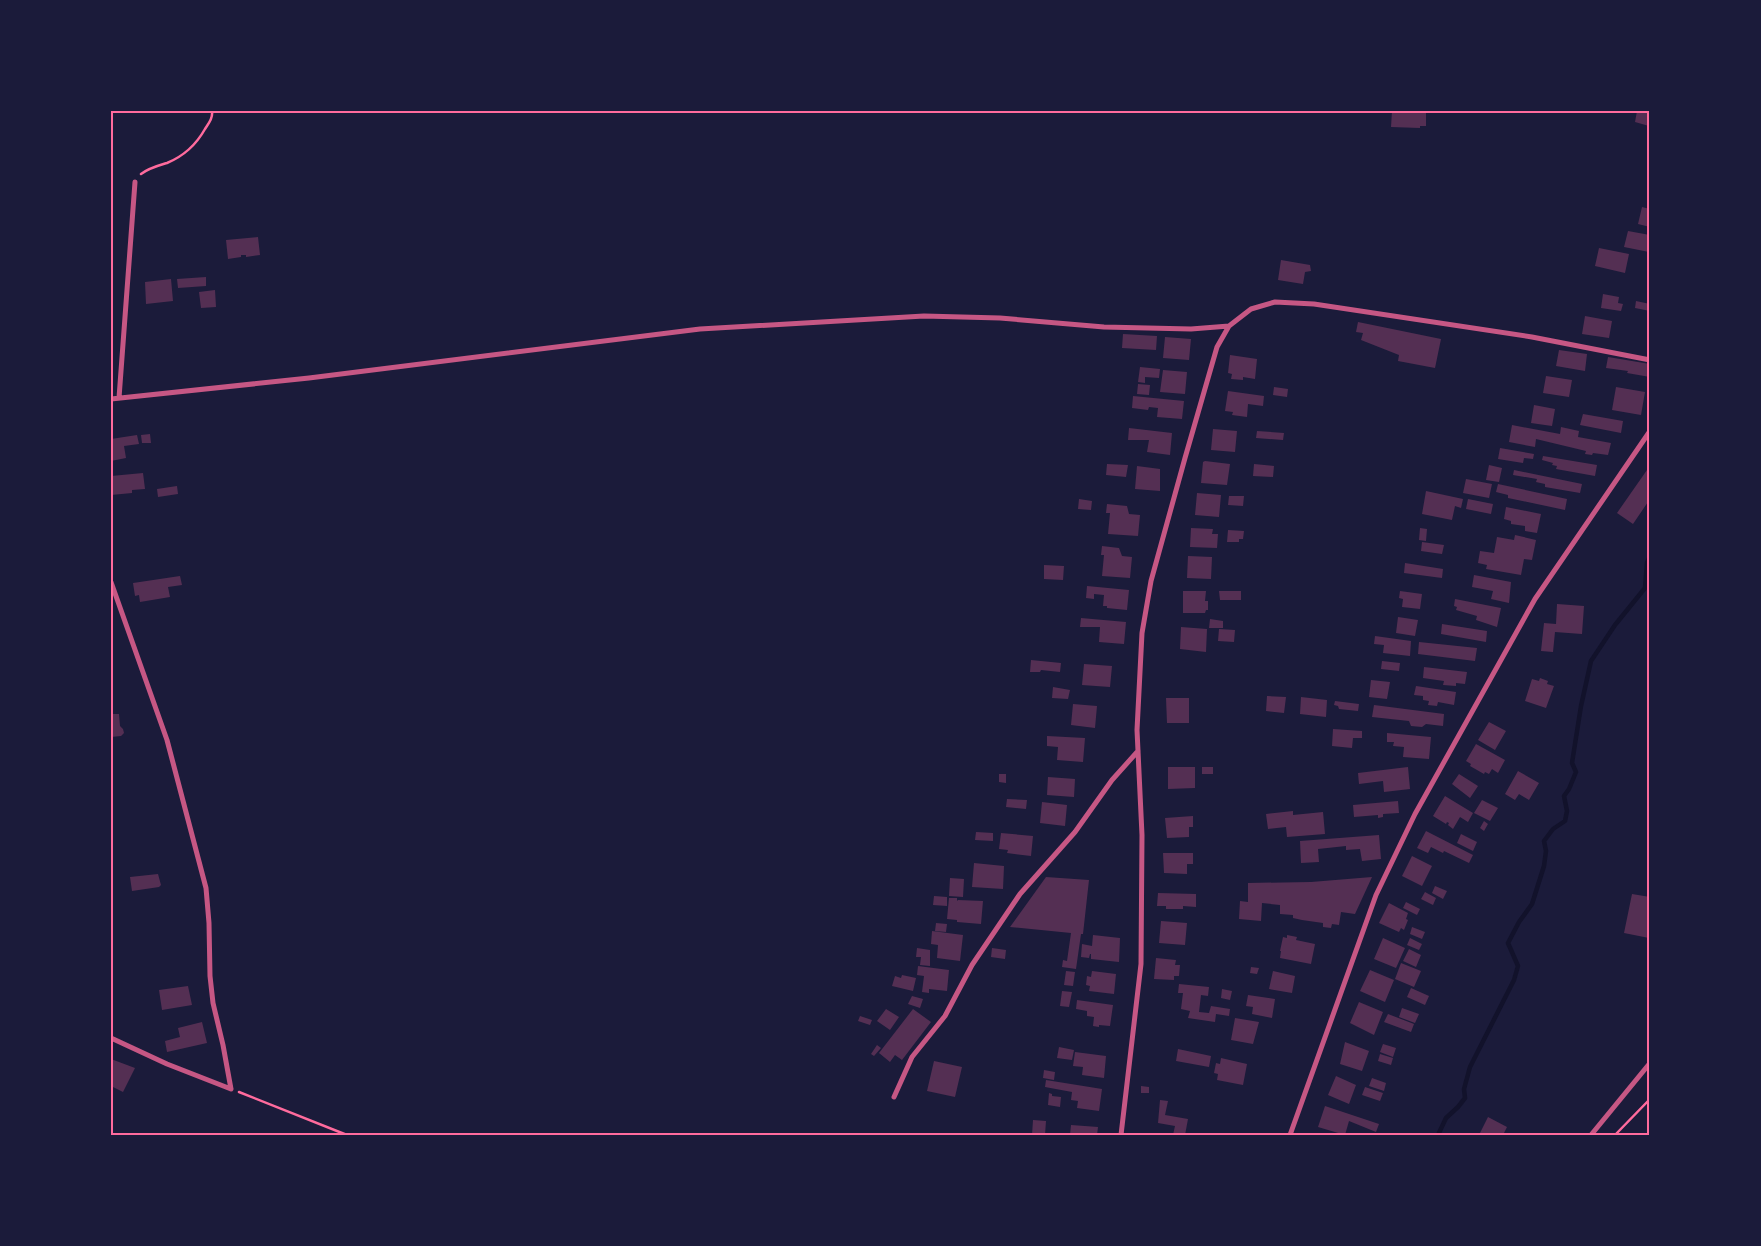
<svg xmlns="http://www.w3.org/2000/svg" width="1761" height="1246" font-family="Literata,serif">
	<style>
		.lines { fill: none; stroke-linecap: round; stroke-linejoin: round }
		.stream { stroke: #12122b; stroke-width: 4.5 }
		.building { fill: #542f53 }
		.path { stroke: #ff6b9d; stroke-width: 2.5 }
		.minor { stroke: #c65784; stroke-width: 5 }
		.neatline { fill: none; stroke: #ff6b9d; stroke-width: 2 }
	</style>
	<rect width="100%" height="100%" fill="#1b1b3a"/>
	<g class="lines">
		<path class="stream" d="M 1438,1135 L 1446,1118 L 1458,1107 L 1465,1098 L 1464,1089 L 1470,1067 L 1514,980 L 1518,966 L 1508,943 L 1519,922 L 1532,904 L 1544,866 L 1546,851 L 1544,841 L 1553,829 L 1565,821 L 1567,811 L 1564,796 L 1569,789 L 1576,772 L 1572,763 L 1581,706 L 1591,661 L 1615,625 L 1645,588 L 1647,563 L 1650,556"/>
	</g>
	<path class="building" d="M 1392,111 L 1421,111 L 1421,113 L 1426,113 L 1426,126 L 1420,126 L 1420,128 L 1391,127 Z
		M 1637,111 L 1650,111 L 1649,126 L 1635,122 Z
		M 1642,207 L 1650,209 L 1650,227 L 1638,224 Z
		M 1628,231 L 1650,235 L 1649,252 L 1624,247 Z
		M 258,237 L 260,255 L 246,257 L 246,255 L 241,255 L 241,257 L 228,259 L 226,240 Z
		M 1599,248 L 1629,254 L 1625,273 L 1595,266 Z
		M 1281,260 L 1310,265 L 1311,271 L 1305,272 L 1303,284 L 1278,280 Z
		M 206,277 L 206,286 L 178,288 L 177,279 Z
		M 171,279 L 173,301 L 146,304 L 145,282 Z
		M 215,290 L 216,307 L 201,308 L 199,292 Z
		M 1603,294 L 1619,297 L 1618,303 L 1623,304 L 1621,311 L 1601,308 Z
		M 1636,301 L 1650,304 L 1650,311 L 1635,308 Z
		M 1585,316 L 1612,321 L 1609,338 L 1582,334 Z
		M 1358,322 L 1441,339 L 1435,368 L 1398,361 L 1399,355 L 1361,340 L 1363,333 L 1356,332 Z
		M 1123,334 L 1157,336 L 1156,350 L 1122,348 Z
		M 1165,337 L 1191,339 L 1189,360 L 1163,358 Z
		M 1559,350 L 1587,354 L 1585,371 L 1556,366 Z
		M 1230,355 L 1257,359 L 1255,379 L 1243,377 L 1243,380 L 1231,379 L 1232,374 L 1228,373 Z
		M 1608,357 L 1650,364 L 1650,377 L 1627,373 L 1628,371 L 1606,368 Z
		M 1140,367 L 1160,369 L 1159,378 L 1145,377 L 1145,383 L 1138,382 Z
		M 1163,370 L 1187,372 L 1185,394 L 1160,392 Z
		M 1546,376 L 1572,380 L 1569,397 L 1543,393 Z
		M 1138,384 L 1150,385 L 1149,395 L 1137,394 Z
		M 1274,387 L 1288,389 L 1287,397 L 1273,395 Z
		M 1616,387 L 1645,392 L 1641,415 L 1612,410 Z
		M 1228,391 L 1264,396 L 1263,406 L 1248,404 L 1247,417 L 1232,415 L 1233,412 L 1225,411 Z
		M 1133,396 L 1184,401 L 1182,419 L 1157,417 L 1158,408 L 1149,407 L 1148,410 L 1132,408 Z
		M 1534,405 L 1555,409 L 1552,426 L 1531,423 Z
		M 1583,414 L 1623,421 L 1621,433 L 1580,425 Z
		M 1512,425 L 1560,434 L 1561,427 L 1579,431 L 1578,437 L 1611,443 L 1608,455 L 1593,453 L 1592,455 L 1585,454 L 1586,451 L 1536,439 L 1535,447 L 1509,442 Z
		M 1129,428 L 1172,433 L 1170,455 L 1147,452 L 1149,440 L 1128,440 Z
		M 1213,429 L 1237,431 L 1235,452 L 1211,450 Z
		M 1257,431 L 1284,433 L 1283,440 L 1256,438 Z
		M 150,434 L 151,443 L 142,443 L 141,435 Z
		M 137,435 L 139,444 L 124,446 L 126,458 L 111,461 L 111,439 Z
		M 1500,448 L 1534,454 L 1533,459 L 1524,458 L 1523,463 L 1498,459 Z
		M 1543,456 L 1597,465 L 1595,476 L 1556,469 L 1557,466 L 1552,465 L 1553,463 L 1542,460 Z
		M 1205,461 L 1230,464 L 1227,485 L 1201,483 L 1203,462 Z
		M 1107,464 L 1128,465 L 1126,477 L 1106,475 Z
		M 1254,464 L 1274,466 L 1273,477 L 1253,476 Z
		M 1489,465 L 1502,468 L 1499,482 L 1486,480 Z
		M 1137,466 L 1160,469 L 1160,491 L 1135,489 Z
		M 1514,470 L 1582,484 L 1580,493 L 1545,487 L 1545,484 L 1536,482 L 1537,479 L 1513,475 Z
		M 1647,470 L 1650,472 L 1650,499 L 1633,524 L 1617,513 Z
		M 143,473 L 145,489 L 132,490 L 132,493 L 111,495 L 111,476 Z
		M 1466,479 L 1492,484 L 1489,498 L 1463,493 Z
		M 1498,484 L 1567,499 L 1565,510 L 1508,498 L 1508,495 L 1496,492 Z
		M 177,486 L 178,494 L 158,497 L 157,489 Z
		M 1426,491 L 1463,499 L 1461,508 L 1455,506 L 1452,520 L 1422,514 Z
		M 1197,493 L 1221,495 L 1219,517 L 1195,515 Z
		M 1229,496 L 1244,496 L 1243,506 L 1228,505 Z
		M 1079,499 L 1092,501 L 1091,510 L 1078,509 Z
		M 1468,499 L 1493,504 L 1491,514 L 1466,509 Z
		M 1107,504 L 1127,506 L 1129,514 L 1140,515 L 1138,536 L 1108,534 L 1110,513 L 1106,513 Z
		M 1506,507 L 1541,514 L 1537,533 L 1525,531 L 1525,526 L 1511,524 L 1511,521 L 1504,519 Z
		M 1191,528 L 1213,529 L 1212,534 L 1218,534 L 1217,548 L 1190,547 Z
		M 1420,528 L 1427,529 L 1426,541 L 1419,540 Z
		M 1228,530 L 1244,531 L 1243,539 L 1239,539 L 1239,542 L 1227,542 Z
		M 1515,535 L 1536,540 L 1532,560 L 1524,559 L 1521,575 L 1486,569 L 1487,565 L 1478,563 L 1480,551 L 1494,553 L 1497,537 L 1514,540 Z
		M 1422,542 L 1444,545 L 1442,554 L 1421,551 Z
		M 1102,546 L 1119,548 L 1122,556 L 1132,557 L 1130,578 L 1102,576 L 1104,555 L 1101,555 Z
		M 1188,556 L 1212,557 L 1211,579 L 1187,578 Z
		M 1405,563 L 1443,569 L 1442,578 L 1404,573 Z
		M 1044,565 L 1064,566 L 1063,580 L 1044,579 Z
		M 1474,575 L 1511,582 L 1509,603 L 1491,599 L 1493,591 L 1472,587 Z
		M 180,576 L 182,585 L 168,587 L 170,597 L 140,602 L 139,595 L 135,596 L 133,583 Z
		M 1087,586 L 1129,590 L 1127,610 L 1107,608 L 1107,606 L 1103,606 L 1104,595 L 1094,594 L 1094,599 L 1086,598 Z
		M 1183,591 L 1206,591 L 1205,601 L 1208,601 L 1208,610 L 1206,610 L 1205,613 L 1183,613 Z
		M 1219,591 L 1241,591 L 1241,600 L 1220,600 Z
		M 1400,591 L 1422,594 L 1420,609 L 1402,607 L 1403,599 L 1399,598 Z
		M 1455,599 L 1501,608 L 1497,627 L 1476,620 L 1477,616 L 1456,610 L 1457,607 L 1454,606 Z
		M 1557,604 L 1584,606 L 1582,634 L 1555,632 L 1553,652 L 1541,651 L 1544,623 L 1556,624 Z
		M 1398,617 L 1418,620 L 1415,636 L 1396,633 Z
		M 1081,618 L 1126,622 L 1124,644 L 1099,642 L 1100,627 L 1080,627 Z
		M 1210,619 L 1223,621 L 1223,628 L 1209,628 Z
		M 1442,624 L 1487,631 L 1486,642 L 1441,634 Z
		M 1181,627 L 1207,629 L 1206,652 L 1180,649 Z
		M 1219,629 L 1235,630 L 1234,642 L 1218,641 Z
		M 1375,636 L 1411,641 L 1410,656 L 1383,653 L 1384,645 L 1374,644 Z
		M 1419,642 L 1477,648 L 1475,661 L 1418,654 Z
		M 1031,660 L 1061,663 L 1060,672 L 1041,670 L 1040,672 L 1030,672 Z
		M 1382,661 L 1400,663 L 1399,671 L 1381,669 Z
		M 1084,664 L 1112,666 L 1110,687 L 1082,685 Z
		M 1424,667 L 1467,672 L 1465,684 L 1456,683 L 1456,686 L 1443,685 L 1444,681 L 1423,678 Z
		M 1540,678 L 1548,681 L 1547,684 L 1554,686 L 1546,708 L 1525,701 L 1532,679 L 1539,681 Z
		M 1371,680 L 1390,682 L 1387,699 L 1369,697 Z
		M 1416,686 L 1456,692 L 1454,705 L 1438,702 L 1437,706 L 1428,705 L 1429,701 L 1423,700 L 1423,696 L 1414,695 Z
		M 1053,687 L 1070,690 L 1068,699 L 1052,698 Z
		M 1267,696 L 1286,697 L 1284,713 L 1266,711 Z
		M 1301,697 L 1327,700 L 1326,717 L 1300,714 Z
		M 1166,698 L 1189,698 L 1189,723 L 1167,723 Z
		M 1335,701 L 1359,704 L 1358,711 L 1339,709 L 1338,706 L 1334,705 Z
		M 1073,704 L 1097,706 L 1095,728 L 1071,725 Z
		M 1374,705 L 1444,714 L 1443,726 L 1426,724 L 1422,727 L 1411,726 L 1409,721 L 1372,717 Z
		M 111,714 L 119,714 L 120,726 L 123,729 L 124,733 L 121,736 L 111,737 Z
		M 1489,722 L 1506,731 L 1495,750 L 1478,740 Z
		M 1333,729 L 1362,731 L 1362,738 L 1353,738 L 1352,748 L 1332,746 Z
		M 1387,733 L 1431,737 L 1429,759 L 1403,757 L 1404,747 L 1393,746 L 1394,742 L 1387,742 Z
		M 1047,736 L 1085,738 L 1083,762 L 1057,760 L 1058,747 L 1047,746 Z
		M 1476,744 L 1505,760 L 1498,773 L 1492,769 L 1489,774 L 1485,772 L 1484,774 L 1470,766 L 1471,764 L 1466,761 Z
		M 1168,767 L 1195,767 L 1195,788 L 1168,789 Z
		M 1202,767 L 1213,767 L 1213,774 L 1202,774 Z
		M 1408,767 L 1410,789 L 1384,792 L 1383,781 L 1359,784 L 1358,773 Z
		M 1518,771 L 1539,783 L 1529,800 L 1519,794 L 1515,800 L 1505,794 Z
		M 999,774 L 1006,774 L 1006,783 L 999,782 Z
		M 1459,774 L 1478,786 L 1470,798 L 1452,784 Z
		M 1048,777 L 1075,779 L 1074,797 L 1047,795 Z
		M 1445,796 L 1473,813 L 1468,822 L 1460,817 L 1453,829 L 1448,825 L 1449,823 L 1447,822 L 1446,824 L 1433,816 Z
		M 1007,799 L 1027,800 L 1026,809 L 1006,807 Z
		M 1482,800 L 1498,808 L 1490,821 L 1474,813 Z
		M 1398,801 L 1399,813 L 1383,814 L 1383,817 L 1378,818 L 1378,815 L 1354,817 L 1353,805 Z
		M 1042,802 L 1067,805 L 1065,826 L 1040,823 Z
		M 1293,811 L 1293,815 L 1323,812 L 1325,834 L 1287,837 L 1286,827 L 1268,829 L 1266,814 Z
		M 1193,816 L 1193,827 L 1189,827 L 1189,837 L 1167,838 L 1165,818 Z
		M 1484,821 L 1488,824 L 1484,831 L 1480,828 Z
		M 1426,831 L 1473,855 L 1469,863 L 1444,851 L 1443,853 L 1431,847 L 1428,853 L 1417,848 Z
		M 976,832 L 993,833 L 993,841 L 975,840 Z
		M 1001,833 L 1033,836 L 1031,856 L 1007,853 L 1008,850 L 999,849 Z
		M 1461,834 L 1477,842 L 1473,851 L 1457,843 Z
		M 1379,835 L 1381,859 L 1362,861 L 1360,849 L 1346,850 L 1346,846 L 1318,849 L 1319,862 L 1301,863 L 1300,841 Z
		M 1163,853 L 1193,853 L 1193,864 L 1187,864 L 1187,874 L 1164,873 Z
		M 1412,856 L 1432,866 L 1422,886 L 1402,876 Z
		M 974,863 L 1004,866 L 1003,889 L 972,887 Z
		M 158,874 L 161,885 L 159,887 L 132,891 L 130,877 Z
		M 1046,877 L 1089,880 L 1083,934 L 1081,934 L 1076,969 L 1062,967 L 1063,960 L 1067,961 L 1071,933 L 1010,927 Z
		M 1372,877 L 1355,914 L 1341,912 L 1339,925 L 1332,924 L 1331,928 L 1323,927 L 1323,923 L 1302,920 L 1293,918 L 1293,915 L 1280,914 L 1280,905 L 1262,903 L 1261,921 L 1239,919 L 1240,901 L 1248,902 L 1248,883 L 1311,882 Z
		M 950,878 L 964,879 L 963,897 L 949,896 Z
		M 1435,886 L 1447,891 L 1443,899 L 1432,893 Z
		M 1425,892 L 1436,898 L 1433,905 L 1421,899 Z
		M 1158,893 L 1196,894 L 1196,907 L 1183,906 L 1183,909 L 1166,909 L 1166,906 L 1157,906 Z
		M 1632,894 L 1650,897 L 1649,938 L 1624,933 Z
		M 934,896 L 947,897 L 947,906 L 933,905 Z
		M 949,898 L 957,898 L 957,901 L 958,900 L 983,901 L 981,924 L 957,922 L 957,920 L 947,919 Z
		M 1406,902 L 1420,909 L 1417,915 L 1403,908 Z
		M 1389,903 L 1408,913 L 1406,919 L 1408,920 L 1404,930 L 1401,928 L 1399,932 L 1379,923 Z
		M 1161,921 L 1187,923 L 1185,945 L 1159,943 Z
		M 936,923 L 947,924 L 946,932 L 935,931 Z
		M 1412,927 L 1425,932 L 1422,939 L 1410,934 Z
		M 932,931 L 963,935 L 960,961 L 937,958 L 938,945 L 931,944 Z
		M 1093,935 L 1120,938 L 1119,962 L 1091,959 L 1091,954 L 1090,954 L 1089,958 L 1081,957 L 1082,944 L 1092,946 Z
		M 1287,935 L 1297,937 L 1296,940 L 1315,944 L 1311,964 L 1280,958 L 1281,951 L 1280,951 L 1283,937 L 1287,938 Z
		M 1383,938 L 1405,948 L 1396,968 L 1374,959 Z
		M 1410,938 L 1422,944 L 1419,950 L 1407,945 Z
		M 917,948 L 930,950 L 930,966 L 920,965 L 921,957 L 916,957 Z
		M 992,948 L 1006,950 L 1005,959 L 991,957 Z
		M 1409,949 L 1421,955 L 1416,967 L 1403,961 Z
		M 1156,958 L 1176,960 L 1175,965 L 1180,965 L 1179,976 L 1174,976 L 1174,980 L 1154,979 Z
		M 1401,963 L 1421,971 L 1414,987 L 1395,979 Z
		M 918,966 L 949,970 L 947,991 L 929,989 L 929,993 L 922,992 L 924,976 L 917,975 Z
		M 1251,967 L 1259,968 L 1257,974 L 1250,973 Z
		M 1370,970 L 1394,980 L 1385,1002 L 1360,991 Z
		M 1066,971 L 1075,972 L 1073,986 L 1064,985 Z
		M 1092,971 L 1116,974 L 1114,994 L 1089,991 L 1090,986 L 1086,985 L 1087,976 L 1091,977 Z
		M 1273,971 L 1295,976 L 1292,993 L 1269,989 Z
		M 902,975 L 916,978 L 913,991 L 892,986 L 895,976 L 901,978 Z
		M 1179,984 L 1209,987 L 1208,996 L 1201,995 L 1199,1012 L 1209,1013 L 1211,1006 L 1230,1009 L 1229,1016 L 1216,1014 L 1215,1022 L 1188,1018 L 1190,1011 L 1181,1009 L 1183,993 L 1178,993 Z
		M 188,986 L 192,1005 L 162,1010 L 159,990 Z
		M 1411,988 L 1429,996 L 1425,1005 L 1407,997 Z
		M 1222,989 L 1232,991 L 1230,1000 L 1221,998 Z
		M 1062,991 L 1072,992 L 1069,1007 L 1060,1006 Z
		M 1248,995 L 1275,999 L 1272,1018 L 1252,1014 L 1253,1007 L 1246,1006 Z
		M 912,996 L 923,999 L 920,1008 L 908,1004 Z
		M 1077,1000 L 1113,1005 L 1110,1026 L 1099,1025 L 1099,1027 L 1093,1026 L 1094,1017 L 1087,1016 L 1087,1011 L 1076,1009 Z
		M 1359,1002 L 1383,1012 L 1374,1035 L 1350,1023 Z
		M 1402,1008 L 1419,1014 L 1415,1023 L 1399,1017 Z
		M 886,1009 L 899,1017 L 890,1030 L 877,1021 Z
		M 913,1009 L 931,1022 L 902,1060 L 895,1055 L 890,1062 L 879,1053 Z
		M 1388,1014 L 1414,1024 L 1411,1032 L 1384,1022 Z
		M 860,1016 L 872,1020 L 870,1025 L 858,1021 Z
		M 1235,1018 L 1259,1022 L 1253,1044 L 1231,1040 Z
		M 202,1022 L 207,1043 L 167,1052 L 165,1041 L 180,1037 L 178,1028 Z
		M 1345,1042 L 1369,1051 L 1362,1071 L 1340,1064 Z
		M 1383,1044 L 1396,1048 L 1393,1057 L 1380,1052 Z
		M 877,1045 L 881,1048 L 874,1056 L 871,1054 Z
		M 1059,1047 L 1074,1050 L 1072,1060 L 1057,1058 Z
		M 1178,1049 L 1211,1056 L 1209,1067 L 1176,1061 Z
		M 1075,1052 L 1106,1056 L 1104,1078 L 1082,1075 L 1083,1067 L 1073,1066 Z
		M 1380,1054 L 1393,1058 L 1391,1065 L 1378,1061 Z
		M 1221,1058 L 1247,1064 L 1243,1085 L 1217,1080 L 1218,1074 L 1214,1073 L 1216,1063 L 1220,1064 Z
		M 111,1059 L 135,1068 L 123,1092 L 111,1086 Z
		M 934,1061 L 962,1067 L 955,1097 L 927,1091 Z
		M 1044,1070 L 1055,1072 L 1054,1080 L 1043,1078 Z
		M 1336,1076 L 1356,1085 L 1349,1104 L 1328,1095 Z
		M 1372,1078 L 1386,1083 L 1384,1091 L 1369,1086 Z
		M 1046,1080 L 1102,1089 L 1099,1111 L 1077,1108 L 1078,1101 L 1071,1100 L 1072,1092 L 1045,1087 Z
		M 1141,1086 L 1149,1087 L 1149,1093 L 1141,1093 Z
		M 1365,1087 L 1383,1093 L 1380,1101 L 1362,1095 Z
		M 1049,1093 L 1052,1094 L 1052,1096 L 1061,1097 L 1060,1107 L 1048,1105 Z
		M 1160,1100 L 1168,1101 L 1165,1115 L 1188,1119 L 1185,1135 L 1173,1135 L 1175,1126 L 1158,1123 Z
		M 1325,1106 L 1379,1124 L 1376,1132 L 1349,1121 L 1345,1135 L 1318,1127 Z
		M 1488,1117 L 1507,1127 L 1503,1135 L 1479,1135 Z
		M 1033,1120 L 1046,1121 L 1045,1135 L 1032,1135 Z
		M 1071,1125 L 1098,1127 L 1097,1135 L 1070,1135 Z"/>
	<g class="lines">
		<path class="path" d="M 141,174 C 149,168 157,166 167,163 C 184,156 196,145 205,129 C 209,123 213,118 212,111
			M 239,1092 L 347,1135
			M 1615,1135 L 1650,1099"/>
		<path class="minor" d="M 119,398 L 135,182
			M 111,399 L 309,378 L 700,329 L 924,316 L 1000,318 L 1104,327 L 1191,329 L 1229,326 L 1251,309 L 1275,302 L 1314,304 L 1532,337 L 1650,360
			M 111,582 L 167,740 L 206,888 L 209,923 L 210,976 L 213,1003 L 223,1045 L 231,1089
			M 111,1038 L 167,1064 L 231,1089
			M 894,1097 L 912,1057 L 945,1016 L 972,965 L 1020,894 L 1075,832 L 1112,780 L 1138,751
			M 1121,1135 L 1141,964 L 1142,835 L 1137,730 L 1142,633 L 1151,581 L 1185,458 L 1217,347 L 1229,326
			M 1290,1135 L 1376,895 L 1415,814 L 1535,599 L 1650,431
			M 1591,1135 L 1650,1063"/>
	</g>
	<rect width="1761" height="1246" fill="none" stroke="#1b1b3a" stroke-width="225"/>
	<rect x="112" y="112" width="1536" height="1022" class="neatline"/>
</svg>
